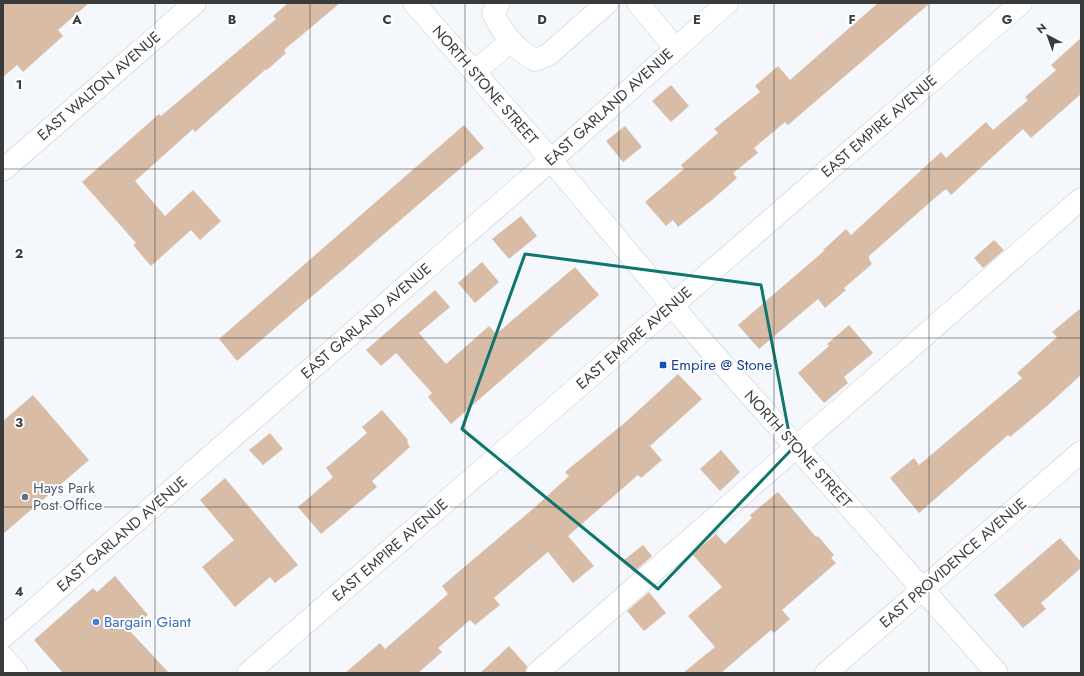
<svg xmlns="http://www.w3.org/2000/svg" width="1084" height="676" font-family="Jost,sans-serif">
	<style>
		.building { fill: #d8bca6 }
		.lines { fill: none; stroke-linecap: round; stroke-linejoin: round }
		.minor-casing { stroke: #c6cace; stroke-width: 23 }
		.major-casing { stroke: #c6cace; stroke-width: 23 }
		.minor { stroke: #fff; stroke-width: 22 }
		.major { stroke: #fff; stroke-width: 22 }
		.marked { fill: none; stroke: #0f766e; stroke-width: 3; stroke-linejoin: round }
		.grid { fill: none; stroke: #393b3c; stroke-width: 1; stroke-opacity: 0.55 }
		.transit-dot { fill: #1a4fb4; stroke: #fff; stroke-width: 1.5 }
		.service-dot { fill: #5c6f8a; stroke: #fff; stroke-width: 1.5 }
		.shop-dot { fill: #3f7fe0; stroke: #fff; stroke-width: 1.5 }
		.labels { text-anchor: middle; stroke-width: 4; stroke-linejoin: round; paint-order: stroke }
		.street-label { font-size: 15px; fill: #393b3c; stroke: #fff }
		.transit-label { font-size: 15px; fill: #164399; stroke: #fff; text-anchor: start }
		.service-label { font-size: 15px; fill: #4e5e75; stroke: #fff; text-anchor: start }
		.shop-label { font-size: 15px; fill: #366cbe; stroke: #fff; text-anchor: start }
		.grid-label { font-size: 13px; text-anchor: middle; font-weight: bold; fill: #393b3c; stroke: #fff; stroke-width: 4; stroke-linejoin: round; paint-order: stroke }
	</style>
	<rect width="100%" height="100%" fill="#f4f8fc"/>
	<path class="building" d="M 3,3 L 89,3 L 58,30 L 63,36 L 23,72 L 17,65 L 3,77 Z
		M 288,3 L 340,3 L 284,50 L 286,53 L 267,70 L 266,69 L 195,132 L 193,129 L 135,181 L 165,216 L 193,190 L 221,221 L 200,240 L 191,230 L 151,266 L 133,245 L 136,243 L 82,182 L 159,114 L 161,116 L 276,19 L 273,16 Z
		M 878,3 L 930,3 L 788,125 L 785,122 L 754,148 L 758,153 L 733,173 L 737,178 L 712,200 L 678,227 L 673,220 L 666,226 L 645,202 L 684,169 L 681,165 L 718,133 L 714,129 L 760,92 L 755,86 L 778,66 L 790,80 Z
		M 1081,38 L 1081,94 L 1031,138 L 1023,129 L 951,195 L 946,189 L 936,197 L 869,256 L 869,259 L 872,264 L 844,288 L 846,290 L 825,308 L 818,299 L 759,349 L 738,325 L 824,251 L 823,250 L 846,229 L 851,235 L 941,152 L 946,158 L 986,122 L 993,130 L 1028,100 L 1025,97 L 1056,70 L 1051,65 Z
		M 671,85 L 689,106 L 671,122 L 652,101 Z
		M 464,125 L 484,148 L 237,361 L 219,339 Z
		M 625,126 L 642,147 L 623,162 L 606,141 Z
		M 521,216 L 537,236 L 509,259 L 492,239 Z
		M 994,240 L 1004,250 L 983,268 L 974,258 Z
		M 482,262 L 499,282 L 475,303 L 458,283 Z
		M 575,267 L 599,295 L 451,424 L 428,397 L 432,393 L 396,353 L 381,366 L 366,350 L 435,290 L 450,307 L 419,333 L 446,364 L 489,326 L 496,334 Z
		M 1081,308 L 1081,375 L 1047,406 L 1010,437 L 1008,435 L 919,513 L 890,478 L 914,458 L 919,465 L 1022,378 L 1017,373 L 1057,337 L 1052,332 Z
		M 849,325 L 873,353 L 844,377 L 848,383 L 824,403 L 798,373 L 829,346 L 827,344 Z
		M 678,374 L 702,399 L 650,446 L 662,460 L 641,478 L 638,475 L 568,536 L 594,566 L 573,583 L 548,552 L 494,598 L 500,605 L 475,625 L 470,620 L 438,648 L 442,652 L 418,673 L 345,673 L 380,643 L 385,649 L 448,594 L 442,586 L 534,508 L 569,476 L 565,472 L 628,420 Z
		M 33,395 L 89,460 L 3,534 L 3,421 Z
		M 382,410 L 408,440 L 407,442 L 410,447 L 372,481 L 377,487 L 321,534 L 298,507 L 333,477 L 326,468 L 367,433 L 362,427 Z
		M 270,433 L 283,449 L 263,465 L 249,450 Z
		M 721,450 L 740,472 L 720,491 L 700,469 Z
		M 225,478 L 298,565 L 275,583 L 270,577 L 235,607 L 202,567 L 234,540 L 200,500 Z
		M 778,492 L 816,537 L 818,536 L 834,555 L 831,558 L 836,563 L 782,610 L 790,619 L 774,633 L 771,630 L 721,673 L 683,673 L 715,647 L 688,616 L 722,587 L 692,554 L 716,534 L 725,544 L 752,518 L 750,515 Z
		M 1060,538 L 1081,562 L 1081,568 L 1041,603 L 1046,609 L 1023,628 L 994,595 Z
		M 643,545 L 652,556 L 634,572 L 624,560 Z
		M 115,576 L 148,615 L 129,630 L 169,673 L 63,673 L 34,640 L 93,588 L 97,592 Z
		M 649,592 L 666,613 L 644,631 L 627,611 Z
		M 509,646 L 527,666 L 525,673 L 480,673 Z"/>
	<g class="lines">
		<g class="minor-casing">
			<path id="minor" d="M 414,3 L 551,160 L 697,335 L 997,673
				M 499,3 L 493,13 C 502,33 517,50 535,60 L 548,55 L 607,3
				M 638,3 L 675,48
				M 474,72 L 511,41
				M 3,170 L 195,3
				M 3,637 L 551,160 L 727,3
				M 248,673 L 1021,3
				M 537,673 L 1081,199
				M 826,673 L 1081,452"/>
		</g>
		<g class="major-casing">
			<path id="major" d="M 3,657 L 17,673"/>
		</g>
		<use href="#minor" class="minor"/>
		<use href="#major" class="major"/>
	</g>
	<path class="marked" d="M 525,254 L 761,285 L 792,449 L 658,589 L 462,429 Z"/>
	<path class="grid" d="M 155,3 L 155,673M 310,3 L 310,673M 465,3 L 465,673M 619,3 L 619,673M 774,3 L 774,673M 929,3 L 929,673M 3,169 L 1081,169M 3,338 L 1081,338M 3,507 L 1081,507"/>
	<rect class="transit-dot" x="659" y="361" width="8" height="8" rx="2"/>
	<circle class="service-dot" cx="25" cy="497" r="4"/>
	<circle class="shop-dot" cx="96" cy="622" r="4"/>
	<g class="labels">
		<g class="street-label">
			<text transform="translate(485 85) rotate(49)" y="5">NORTH STONE STREET</text>
			<text transform="translate(99 86) rotate(-41)" y="5">EAST WALTON AVENUE</text>
			<text transform="translate(609 107) rotate(-42)" y="5">EAST GARLAND AVENUE</text>
			<text transform="translate(879 126) rotate(-41)" y="5">EAST EMPIRE AVENUE</text>
			<text transform="translate(366 321) rotate(-41)" y="5">EAST GARLAND AVENUE</text>
			<text transform="translate(634 338) rotate(-41)" y="5">EAST EMPIRE AVENUE</text>
			<text transform="translate(798 449) rotate(48)" y="5">NORTH STONE STREET</text>
			<text transform="translate(122 534) rotate(-41)" y="5">EAST GARLAND AVENUE</text>
			<text transform="translate(390 550) rotate(-41)" y="5">EAST EMPIRE AVENUE</text>
			<text transform="translate(953 563) rotate(-41)" y="5">EAST PROVIDENCE AVENUE</text>
		</g>
		<g class="transit-label">
			<text x="671" y="370">Empire @ Stone</text>
		</g>
		<g class="service-label">
			<text x="33" y="493">Hays Park<tspan x="33" dy="17">Post Office</tspan></text>
		</g>
		<g class="shop-label">
			<text x="104" y="627">Bargain Giant</text>
		</g>
	</g>
	<g class="grid-label">
		<text x="77" y="24">A</text>
		<text x="232" y="24">B</text>
		<text x="387" y="24">C</text>
		<text x="542" y="24">D</text>
		<text x="697" y="24">E</text>
		<text x="852" y="24">F</text>
		<text x="1007" y="24">G</text>
		<text x="19" y="89">1</text>
		<text x="19" y="258">2</text>
		<text x="19" y="427">3</text>
		<text x="19" y="596">4</text>
	</g>
	<rect width="1084" height="676" fill="none" stroke="#393b3c" stroke-width="8"/>
	<g transform="translate(1048 36) rotate(319)" stroke="#ffffff" stroke-width="3" paint-order="stroke">
	<path d="M0-3L7 15L0 10L-7 15Z" fill="#393b3c"/>
	<text y="-6" font-size="11" font-weight="bold" text-anchor="middle" fill="#393b3c">N</text>
	</g>
</svg>
